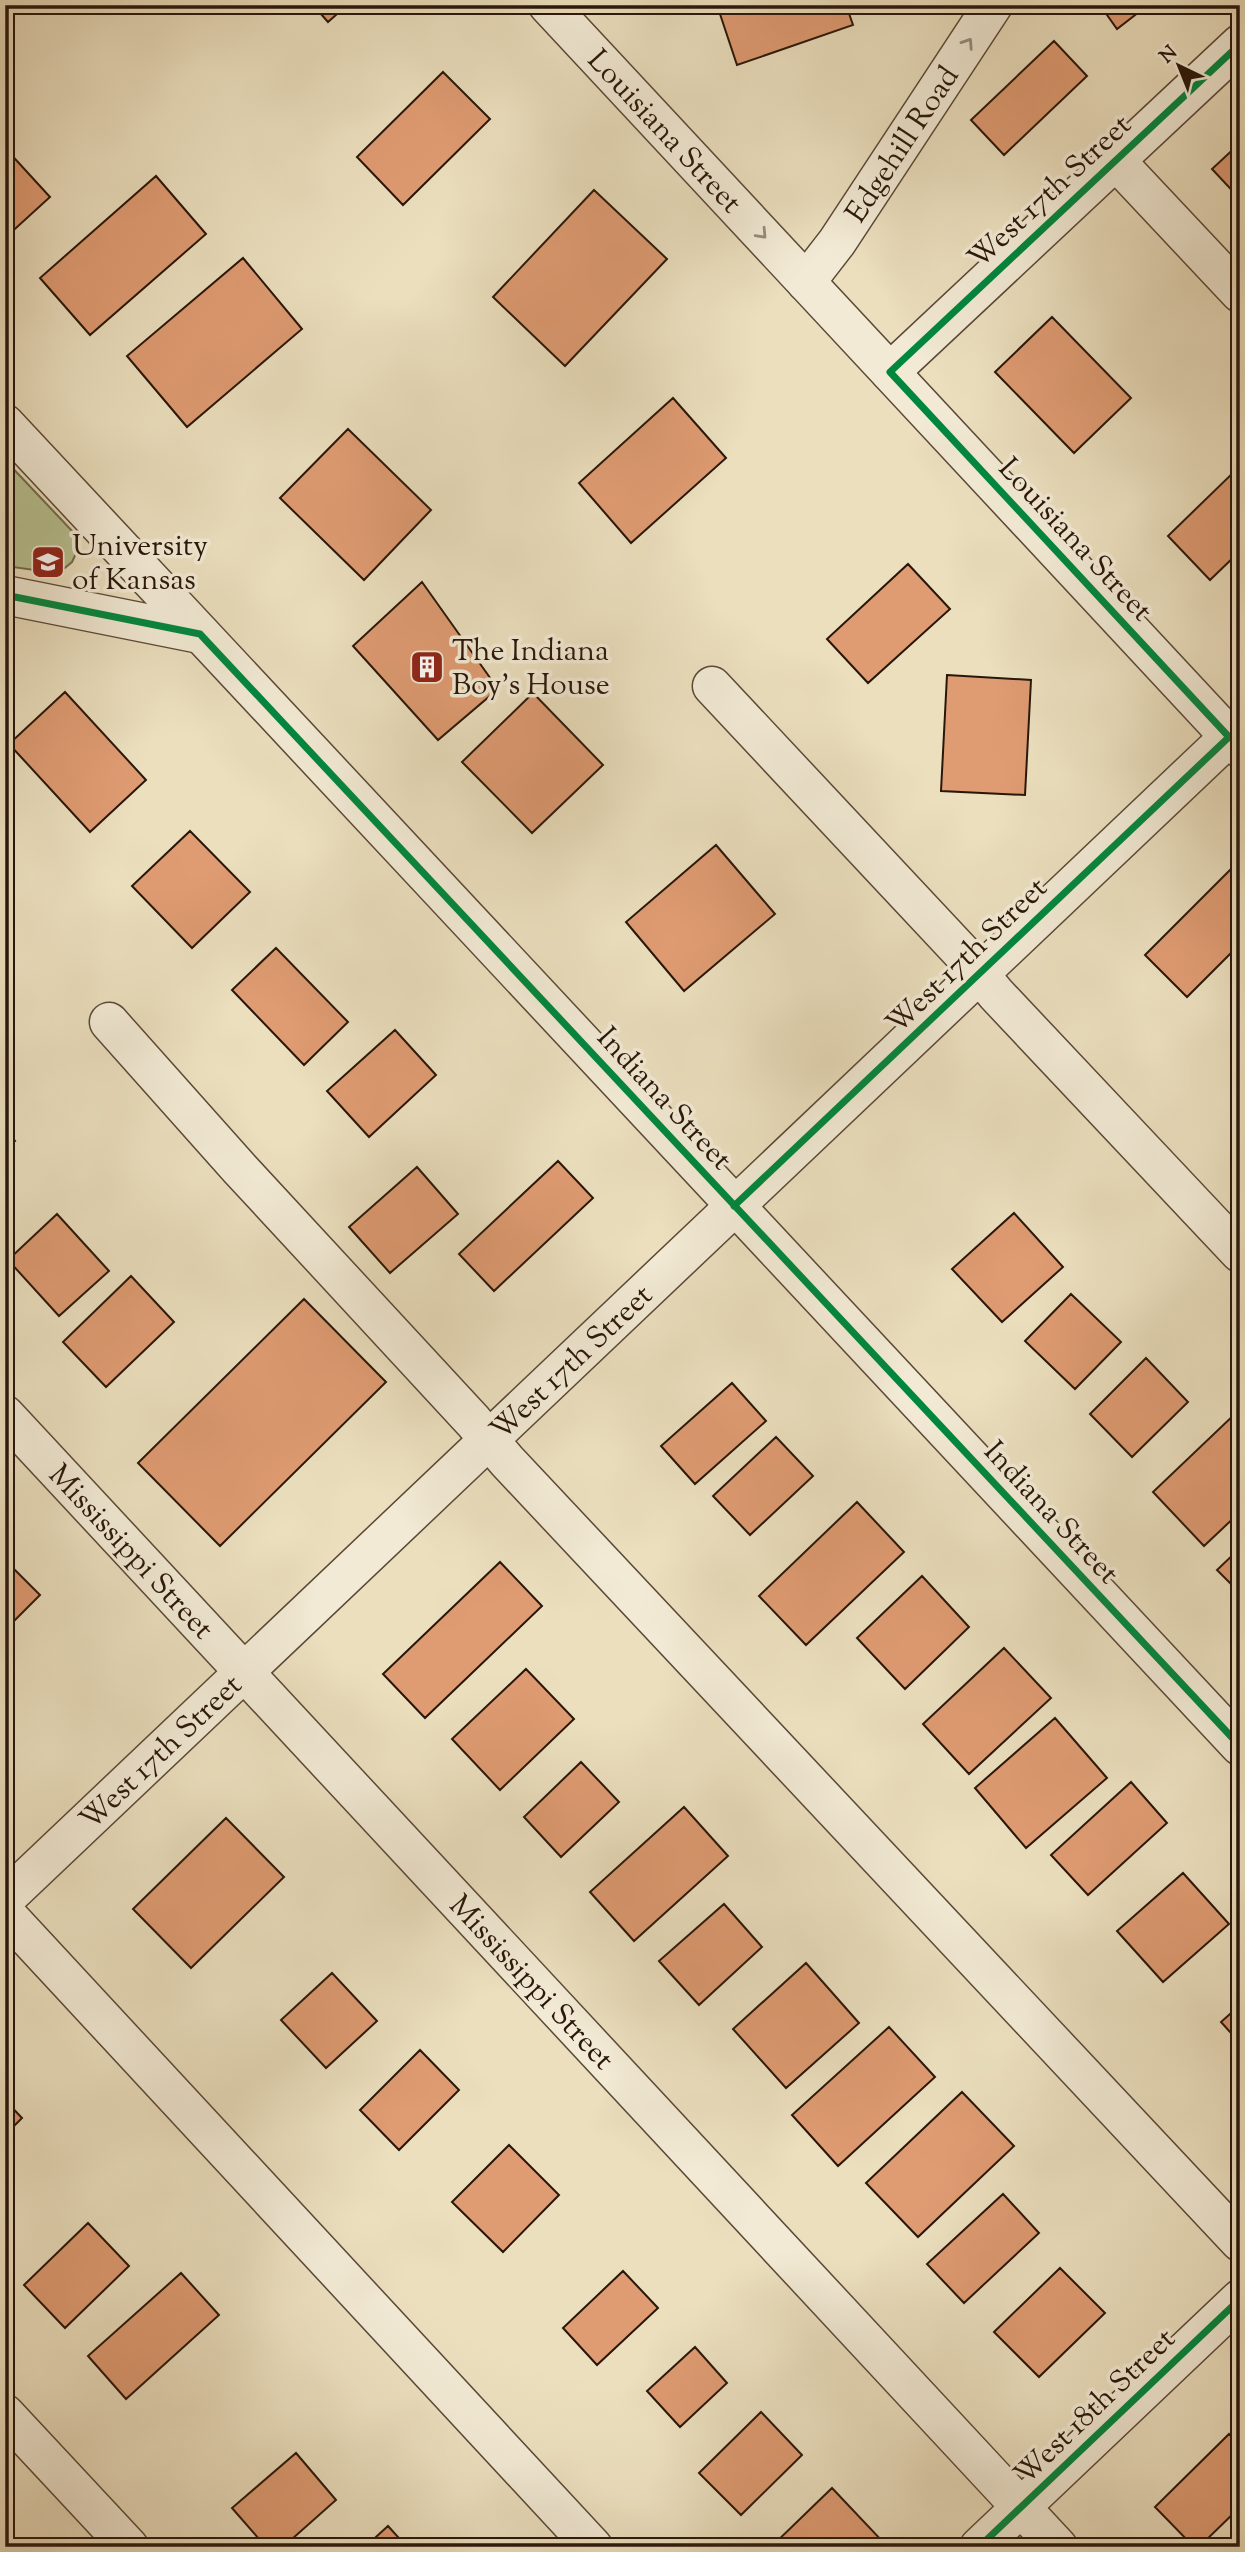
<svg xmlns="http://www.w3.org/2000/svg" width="1245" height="2552" font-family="'Sorts Mill Goudy',serif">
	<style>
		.green { fill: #b8c191; stroke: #706c4e; stroke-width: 2 }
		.building { fill: #df9b72; stroke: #29160a; stroke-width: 2 }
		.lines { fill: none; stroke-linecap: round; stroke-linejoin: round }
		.minor-casing { stroke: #5a4837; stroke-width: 41 }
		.minor { stroke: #f2ead5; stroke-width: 38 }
		.cycleway-casing { stroke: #f2ead5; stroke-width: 11 }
		.cycleway { stroke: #00873e; stroke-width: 7 }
		.oneway { stroke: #988b7a }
		.labels { text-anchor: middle; stroke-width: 7; stroke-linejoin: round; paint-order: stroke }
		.street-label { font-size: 30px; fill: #29160a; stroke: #f2ead5 }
		.poi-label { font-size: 30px; fill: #29160a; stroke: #f2ead5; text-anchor: start }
	</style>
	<rect width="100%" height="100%" fill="#ebdfbe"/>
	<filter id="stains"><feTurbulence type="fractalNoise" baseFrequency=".00286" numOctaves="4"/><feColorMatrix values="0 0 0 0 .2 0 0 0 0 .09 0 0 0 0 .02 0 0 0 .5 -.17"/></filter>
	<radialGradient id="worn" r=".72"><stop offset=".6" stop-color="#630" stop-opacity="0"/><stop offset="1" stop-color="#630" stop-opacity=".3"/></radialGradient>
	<path class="green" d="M 5,460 L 74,533 L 78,549 L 72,562 L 61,571 L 49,572 L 5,566 Z"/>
	<path class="building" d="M 313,5 L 347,5 L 328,22 Z
		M 717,5 L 846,5 L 853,25 L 737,65 Z
		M 1100,5 L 1148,5 L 1117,29 Z
		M 1054,41 L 1087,76 L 1004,155 L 971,120 Z
		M 443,72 L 490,119 L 403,205 L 357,157 Z
		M 1240,134 L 1240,199 L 1212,169 L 1240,143 L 1235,139 Z
		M 6,149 L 50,197 L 5,238 L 5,150 Z
		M 156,176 L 206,234 L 90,335 L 40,278 Z
		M 594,190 L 667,259 L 565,366 L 493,297 Z
		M 243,258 L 302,329 L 187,427 L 127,356 Z
		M 1052,317 L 1131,398 L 1074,453 L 995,372 Z
		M 673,398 L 726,458 L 631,543 L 579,483 Z
		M 348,429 L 431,510 L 364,580 L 280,498 Z
		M 1240,466 L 1240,551 L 1210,580 L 1168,536 Z
		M 908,564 L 950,609 L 868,683 L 827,639 Z
		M 422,582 L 498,689 L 438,740 L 353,646 Z
		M 947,675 L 1031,680 L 1025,795 L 941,791 Z
		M 65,692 L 146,780 L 90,832 L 9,744 Z
		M 533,693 L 603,765 L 532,833 L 462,762 Z
		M 190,831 L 250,892 L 192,948 L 132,886 Z
		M 716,845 L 775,914 L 684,991 L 626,922 Z
		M 1232,868 L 1240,876 L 1240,944 L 1187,997 L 1145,955 Z
		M 276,948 L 348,1022 L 304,1065 L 232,990 Z
		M 395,1030 L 436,1075 L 369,1137 L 327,1091 Z
		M 5,1130 L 15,1141 L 5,1150 Z
		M 558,1161 L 593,1198 L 494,1291 L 459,1254 Z
		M 417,1167 L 458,1214 L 390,1273 L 349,1227 Z
		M 1014,1213 L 1063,1267 L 1002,1322 L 952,1269 Z
		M 57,1214 L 109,1271 L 59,1316 L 8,1260 Z
		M 131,1276 L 174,1322 L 106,1387 L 63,1342 Z
		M 1071,1294 L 1121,1342 L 1075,1389 L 1025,1341 Z
		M 304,1299 L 386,1382 L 220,1546 L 138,1463 Z
		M 1146,1358 L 1188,1402 L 1132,1457 L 1090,1414 Z
		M 732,1383 L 766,1421 L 695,1484 L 661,1446 Z
		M 1238,1411 L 1240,1512 L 1204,1546 L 1153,1492 Z
		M 776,1437 L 813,1476 L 750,1535 L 713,1496 Z
		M 857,1502 L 904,1552 L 806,1645 L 759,1596 Z
		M 1240,1548 L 1240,1593 L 1217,1570 Z
		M 5,1560 L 40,1595 L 5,1630 Z
		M 500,1562 L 542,1606 L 425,1718 L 383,1674 Z
		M 922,1576 L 969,1627 L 905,1689 L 857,1638 Z
		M 1004,1648 L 1051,1698 L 969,1774 L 923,1724 Z
		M 526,1669 L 574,1719 L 500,1790 L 452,1739 Z
		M 1055,1718 L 1107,1778 L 1026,1848 L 975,1788 Z
		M 581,1762 L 619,1802 L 561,1857 L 524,1817 Z
		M 1131,1782 L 1167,1823 L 1088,1895 L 1051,1855 Z
		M 684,1807 L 728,1856 L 634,1941 L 590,1892 Z
		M 226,1818 L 284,1877 L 191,1968 L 133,1909 Z
		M 1183,1873 L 1229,1924 L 1163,1982 L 1117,1931 Z
		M 724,1904 L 762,1947 L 699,2005 L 659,1961 Z
		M 806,1963 L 859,2023 L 786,2088 L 733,2029 Z
		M 332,1973 L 377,2021 L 326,2068 L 281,2020 Z
		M 1240,2005 L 1240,2043 L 1221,2022 Z
		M 889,2027 L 935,2077 L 838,2166 L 792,2115 Z
		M 420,2050 L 459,2090 L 399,2150 L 360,2110 Z
		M 962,2092 L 1014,2146 L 918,2237 L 866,2183 Z
		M 5,2100 L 22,2118 L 5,2135 Z
		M 509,2145 L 559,2195 L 503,2252 L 452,2202 Z
		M 1003,2194 L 1039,2233 L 964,2303 L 927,2264 Z
		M 88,2223 L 129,2266 L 65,2328 L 24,2285 Z
		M 1060,2268 L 1105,2313 L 1039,2377 L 994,2332 Z
		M 623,2271 L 658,2308 L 597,2365 L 563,2328 Z
		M 181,2273 L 219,2315 L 126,2399 L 88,2356 Z
		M 695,2347 L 727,2383 L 680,2427 L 647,2391 Z
		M 761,2412 L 802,2455 L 741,2515 L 699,2473 Z
		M 1229,2434 L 1240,2445 L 1240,2507 L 1199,2547 L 1194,2547 L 1155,2507 Z
		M 296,2453 L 336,2500 L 283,2547 L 266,2547 L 232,2508 Z
		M 832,2488 L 884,2543 L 880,2547 L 771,2547 Z
		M 388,2526 L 407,2547 L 365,2547 Z"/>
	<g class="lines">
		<g class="minor-casing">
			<g id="minor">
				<path id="s1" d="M 548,5 L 1240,748"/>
				<path d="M 1116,161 L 1240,293"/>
				<path id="s2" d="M 806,282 L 837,242 L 993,5"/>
				<path d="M 890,372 L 1240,44"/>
				<path d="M 5,424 L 1240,1746"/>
				<path d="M 5,595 L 200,634"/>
				<path d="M 712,686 L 963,954 L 996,994 L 1240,1253"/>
				<path d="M 109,1022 L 239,1168 L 473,1421 L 507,1461 L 1240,2242"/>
				<path id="s3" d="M 5,1415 L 1058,2547"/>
				<path id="s4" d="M 5,1899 L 1229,737"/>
				<path d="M 5,1913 L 593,2547"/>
				<path d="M 5,2414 L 129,2547"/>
				<path d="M 979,2547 L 1240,2299"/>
			</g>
		</g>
		<use href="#minor" class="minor"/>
		<g class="cycleway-casing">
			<path id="cycleway" d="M 5,595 L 200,634 L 1240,1746
				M 734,1206 L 1229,737 L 890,372 L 1240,44
				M 979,2547 L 1240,2299"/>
		</g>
		<use href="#cycleway" class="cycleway"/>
	</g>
	<defs><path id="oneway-chevron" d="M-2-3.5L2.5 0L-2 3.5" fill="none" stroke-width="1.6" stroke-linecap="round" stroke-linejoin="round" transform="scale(1.75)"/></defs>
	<g class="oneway">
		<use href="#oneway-chevron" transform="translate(968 43) rotate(-57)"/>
		<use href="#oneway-chevron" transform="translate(762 234) rotate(47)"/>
	</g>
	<defs>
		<g id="university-square" transform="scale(1.75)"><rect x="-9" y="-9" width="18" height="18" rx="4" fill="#8f2418" stroke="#f2ead5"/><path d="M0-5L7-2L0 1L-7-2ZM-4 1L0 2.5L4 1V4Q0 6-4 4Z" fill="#fff"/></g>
		<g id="building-square" transform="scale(1.75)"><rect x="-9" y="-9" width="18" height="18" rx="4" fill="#8f2418" stroke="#f2ead5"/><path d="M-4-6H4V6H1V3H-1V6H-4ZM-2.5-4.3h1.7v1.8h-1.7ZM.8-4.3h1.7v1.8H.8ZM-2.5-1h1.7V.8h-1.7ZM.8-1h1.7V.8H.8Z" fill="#fff"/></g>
	</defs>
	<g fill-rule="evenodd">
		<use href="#university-square" x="48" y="562"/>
		<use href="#building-square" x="427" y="667"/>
	</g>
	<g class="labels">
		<g class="street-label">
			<text dy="10" stroke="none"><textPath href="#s1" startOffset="172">Louisiana Street</textPath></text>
			<text dy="10" stroke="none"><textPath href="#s2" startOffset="168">Edgehill Road</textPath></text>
			<text transform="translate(1049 191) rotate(-43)" y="10">West 17th Street</text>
			<text transform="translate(1076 539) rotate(47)" y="10">Louisiana Street</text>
			<text transform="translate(966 955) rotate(-44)" y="10">West 17th Street</text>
			<text transform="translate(665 1098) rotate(47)" y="10">Indiana Street</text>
			<text dy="10" stroke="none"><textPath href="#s4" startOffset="780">West 17th Street</textPath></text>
			<text transform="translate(1052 1512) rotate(47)" y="10">Indiana Street</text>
			<text dy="10" stroke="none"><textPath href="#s3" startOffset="186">Mississippi Street</textPath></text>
			<text dy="10" stroke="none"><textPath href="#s4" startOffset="214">West 17th Street</textPath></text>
			<text dy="10" stroke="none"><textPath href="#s3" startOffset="774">Mississippi Street</textPath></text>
			<text transform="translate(1094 2406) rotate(-44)" y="10">West 18th Street</text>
		</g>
		<g class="poi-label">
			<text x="72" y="555">University<tspan x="72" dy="34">of Kansas</tspan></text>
			<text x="452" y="660">The Indiana<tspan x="452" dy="34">Boy's House</tspan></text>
		</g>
	</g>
	<rect width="1245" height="2552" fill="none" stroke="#ebdfbe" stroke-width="28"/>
	<rect x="7" y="7" width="1231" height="2538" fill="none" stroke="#29160a" stroke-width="3.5"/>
	<rect x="14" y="14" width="1217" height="2524" fill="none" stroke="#29160a" stroke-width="2"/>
	<g transform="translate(1179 66) rotate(317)" stroke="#f2ead5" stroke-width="5" paint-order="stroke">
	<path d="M0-5L12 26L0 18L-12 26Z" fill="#29160a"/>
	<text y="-10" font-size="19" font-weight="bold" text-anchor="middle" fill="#29160a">N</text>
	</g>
	<rect width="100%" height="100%" filter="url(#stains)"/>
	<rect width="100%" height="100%" fill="url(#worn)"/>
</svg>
